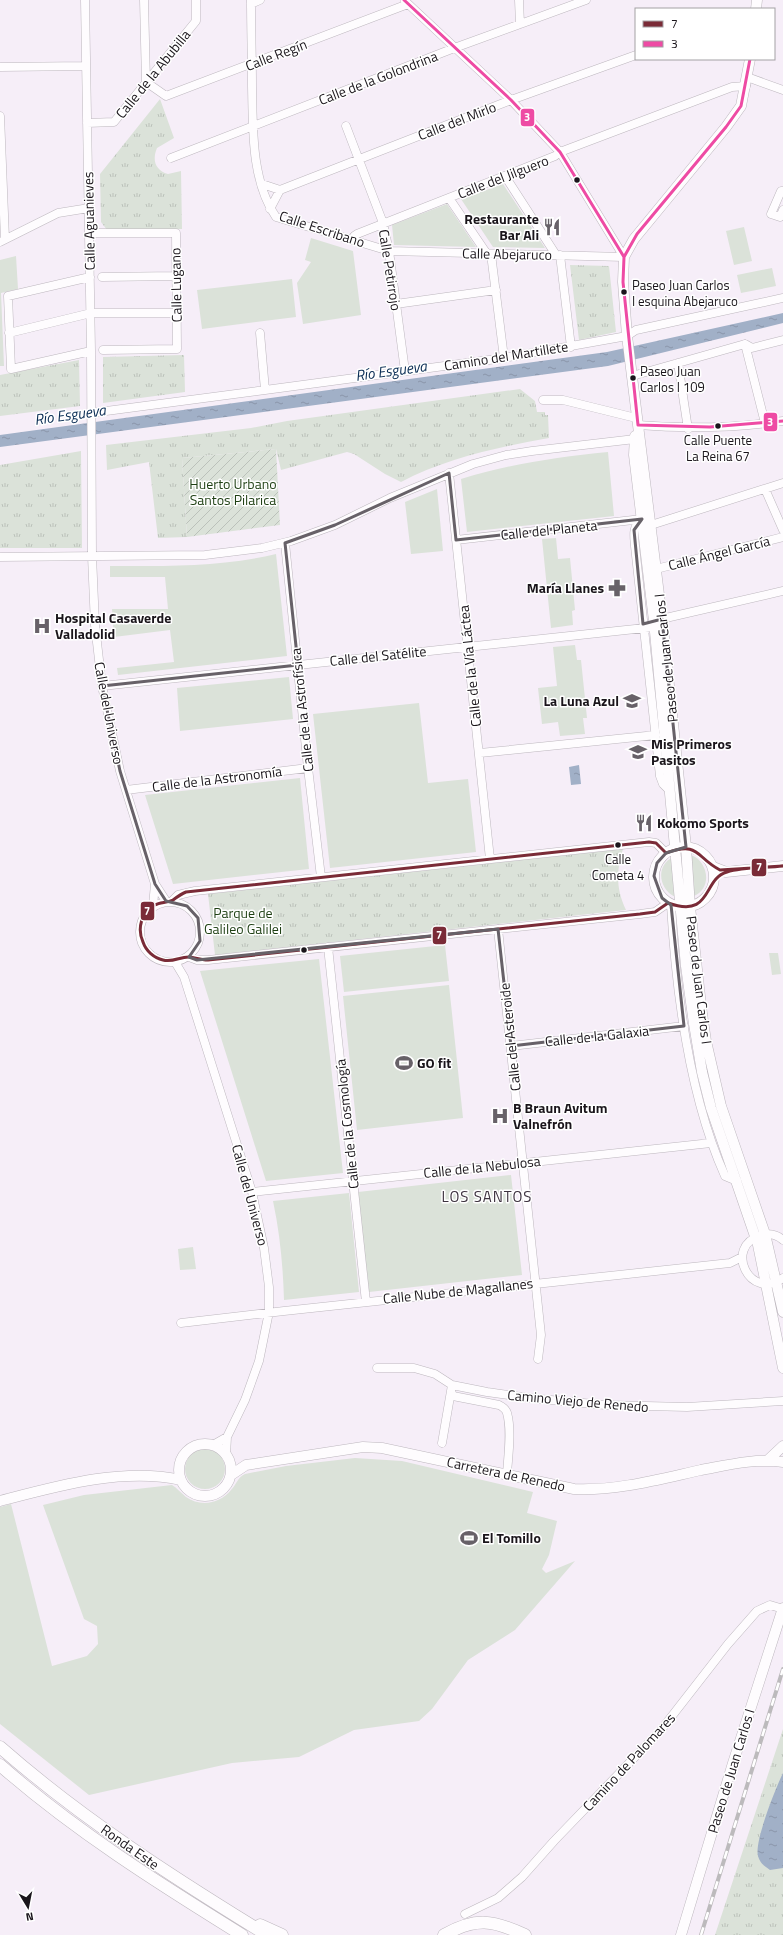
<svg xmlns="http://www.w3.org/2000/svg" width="783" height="1935" font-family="'Titillium Web',sans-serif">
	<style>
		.grass { fill: #dbe2d9 }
		.park { fill: url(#park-tufts) }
		.garden { fill: url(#garden-furrows) }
		.water { fill: url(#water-ripples) }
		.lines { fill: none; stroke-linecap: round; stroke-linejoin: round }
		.minor-casing { stroke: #bdb7be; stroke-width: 9 }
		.major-casing { stroke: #bdb7be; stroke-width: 11 }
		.highway-casing { stroke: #bdb7be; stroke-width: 13 }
		.minor { stroke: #fefcfe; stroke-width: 8 }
		.major { stroke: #fefcfe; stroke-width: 10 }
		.highway { stroke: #fefcfe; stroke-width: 12 }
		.rail-casing { stroke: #bcbabc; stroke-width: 4 }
		.rail { stroke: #fff; stroke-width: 2.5; stroke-dasharray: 8; stroke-linecap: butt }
		.bus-1-casing { stroke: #fff; stroke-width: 6 }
		.bus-2-casing { stroke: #fff; stroke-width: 6 }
		.bus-1 { stroke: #7a2b37; stroke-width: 3 }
		.bus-2 { stroke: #ee4ba4; stroke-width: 3 }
		.marked { fill: none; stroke: #676168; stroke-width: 3; stroke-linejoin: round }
		.bus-dot { fill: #1a151b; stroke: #fff; stroke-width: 1.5 }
		.labels { text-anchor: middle; stroke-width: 3; stroke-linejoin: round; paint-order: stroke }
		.bus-label { font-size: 13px; fill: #1a151b; stroke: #fff; text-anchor: start }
		.street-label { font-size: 14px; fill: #1a151b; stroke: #fff }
		.poi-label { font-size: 14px; font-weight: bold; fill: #1a151b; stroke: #fff; text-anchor: start }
		.park-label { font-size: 14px; fill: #1e3f13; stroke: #fff }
		.water-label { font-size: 15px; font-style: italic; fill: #072a52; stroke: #fff }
		.neighbourhood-label { font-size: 15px; letter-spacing: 1px; fill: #3e3340; stroke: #fff }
		.line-badge { stroke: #fff; stroke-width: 1.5 }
		.badge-label { font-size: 11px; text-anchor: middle; font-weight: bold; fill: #fff }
	</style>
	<defs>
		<pattern id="park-tufts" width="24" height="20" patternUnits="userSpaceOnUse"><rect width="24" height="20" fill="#dbe2d9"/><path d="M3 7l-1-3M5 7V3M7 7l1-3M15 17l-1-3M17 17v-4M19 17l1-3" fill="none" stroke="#bbc1ba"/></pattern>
		<pattern id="garden-furrows" width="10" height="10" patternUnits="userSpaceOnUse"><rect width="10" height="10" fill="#dbe2d9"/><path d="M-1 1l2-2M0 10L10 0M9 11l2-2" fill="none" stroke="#bbc1ba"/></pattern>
		<pattern id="water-ripples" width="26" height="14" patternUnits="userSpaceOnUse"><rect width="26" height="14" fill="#a1b0c7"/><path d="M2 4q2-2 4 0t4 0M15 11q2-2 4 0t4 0" fill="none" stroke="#8a96aa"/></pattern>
	</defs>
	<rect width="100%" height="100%" fill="#f6eef8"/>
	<path class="grass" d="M 503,184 L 545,248 L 493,247 L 461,199 Z
		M 447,204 L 476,247 L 394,245 L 392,225 Z
		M 744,227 L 752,261 L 734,265 L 726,231 Z
		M 311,238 L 353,251 L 361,315 L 303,324 L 297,283 L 311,262 L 305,260 Z
		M 16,256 L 18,289 L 1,293 L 4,366 L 0,366 L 0,260 Z
		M 772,268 L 776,286 L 741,293 L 737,275 Z
		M 292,279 L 296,317 L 202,329 L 197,290 Z
		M 608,452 L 614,516 L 467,532 L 461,479 C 510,464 557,457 608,452 Z
		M 437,489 L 443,551 L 411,554 L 405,502 Z
		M 556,538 L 558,559 L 570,558 L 575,610 L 572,611 L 573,625 L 551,628 L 542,539 Z
		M 276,554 L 287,656 L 118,675 L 117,668 L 174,662 L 170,630 L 114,637 L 112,609 L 168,609 L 165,577 L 110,577 L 110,566 C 166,566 221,567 276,554 Z
		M 575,645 L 577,660 L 581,660 L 587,718 L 583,718 L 585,734 L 560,736 L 558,722 L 542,724 L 538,688 L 557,686 L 553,647 Z
		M 289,677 L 293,719 L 180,731 L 177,688 Z
		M 419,703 L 428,783 L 468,779 L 476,852 L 330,868 L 313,714 Z
		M 300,778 L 309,869 L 173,884 L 145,795 Z
		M 691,855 C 708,861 713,888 694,896 Z
		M 673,857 L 675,897 C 659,889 655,866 673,857 Z
		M 445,945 L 449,981 L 344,992 L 340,956 Z
		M 769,953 L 778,953 L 781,974 L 772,975 Z
		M 319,959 L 343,1173 L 266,1181 L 200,971 Z
		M 449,985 L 463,1118 L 357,1130 L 343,996 Z
		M 511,1175 L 522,1275 L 369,1292 L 358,1192 Z
		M 349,1193 L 359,1292 L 284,1300 C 283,1266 280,1234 273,1201 Z
		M 193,1247 L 196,1269 L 180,1270 L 178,1249 Z
		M185 1469a20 20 0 1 1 40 0a20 20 0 1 1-40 0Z
		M 355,1458 L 402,1461 L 533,1492 L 527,1513 L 557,1521 L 549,1555 L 542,1569 L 546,1573 L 575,1561 L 515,1630 L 468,1660 L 432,1709 L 419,1721 L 354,1730 L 299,1757 L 232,1763 L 89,1795 L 0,1724 L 0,1507 L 11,1504 L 52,1666 L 87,1656 L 98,1644 L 97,1626 L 84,1619 L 43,1505 L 84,1495 L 172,1485 C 177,1488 181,1493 186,1497 C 200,1507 220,1504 231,1490 C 237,1484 237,1478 245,1474 L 286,1466 Z"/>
	<path class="park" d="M 160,99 L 174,138 L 157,148 C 152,160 155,170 168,174 L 181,171 L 182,229 L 107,230 L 101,222 L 100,174 Z
		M 570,265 L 609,266 L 616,332 L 579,340 Z
		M 184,355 L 185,392 L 103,403 L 103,357 Z
		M 79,360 L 80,406 L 0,416 L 0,375 Z
		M 520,389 L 535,401 L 537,412 L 545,412 L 545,415 L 548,415 L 549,438 C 499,447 447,458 401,482 L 385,474 L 354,454 L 347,452 L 281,470 L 276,449 L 182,458 L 187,537 L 158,538 L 149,462 L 107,470 L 106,445 L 251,428 L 287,421 Z
		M 81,451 L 82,548 L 0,548 L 0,465 Z
		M 623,849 C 616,871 616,889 626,910 L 215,955 L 208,894 Z
		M 783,1729 L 783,1935 L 715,1935 Z"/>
	<path class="garden" d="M 276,449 L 280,525 L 187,537 L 182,458 Z"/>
	<path class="water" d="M 783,313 L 783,323 L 608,366 L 0,447 L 0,435 L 607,352 Z
		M 579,765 L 581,784 L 571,785 L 569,767 Z
		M 783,1773 L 783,1868 L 770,1870 C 764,1866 760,1863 758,1856 C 754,1842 776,1787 783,1773 Z"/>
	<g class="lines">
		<g class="minor-casing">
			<path id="minor" d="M 85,0 L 91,351 L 92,556 L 95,625 L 102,686 L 120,771 L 155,884 L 166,901
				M 144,0 L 146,82 L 166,96 L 408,4
				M 251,0 C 251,29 252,57 252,86 C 253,128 251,181 276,217 L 389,251 L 624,257
				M 519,0 L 520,24
				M 405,1 L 511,100 L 560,152 L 624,257
				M 251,4 L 260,0
				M 0,67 L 86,66
				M 747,77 L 783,90
				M 0,116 L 5,239
				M 87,123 L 114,122 L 196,21 L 196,0
				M 346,126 L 383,223 L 389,251 L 405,371
				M 171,158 L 457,47 L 586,0
				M 505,176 L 556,255
				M 262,184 L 280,190 L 511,100 L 636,55
				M 783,191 L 781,191 L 771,214 L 780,217 L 783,210
				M 449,198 L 487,254
				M 270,209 L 280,190
				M 89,233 L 176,233 L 177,349 L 103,350
				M 355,240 L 354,236 L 357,234 L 555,156 L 560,152 L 732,87 L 746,86
				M 0,242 L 58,213 L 89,208
				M 491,254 L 504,358
				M 560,255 L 571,347
				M 90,277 L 8,296 L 11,369 L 91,351
				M 102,277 L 176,276
				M 396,304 L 496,290
				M 90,313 L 176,313
				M 9,333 L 87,314
				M 260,333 L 265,390 L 504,358 L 627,336 L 636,330 L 783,298
				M 745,344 L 765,423
				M 678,363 L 688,429
				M 632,376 L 745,344 L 752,348 L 783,340
				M 543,400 L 563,400 L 636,418
				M 91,413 L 265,390
				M 638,425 C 687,429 734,428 783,421
				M 449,473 L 490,859
				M 765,489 L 783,530
				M 642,519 C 632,528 634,534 635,546 L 660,776 L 663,784 L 670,791
				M 651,525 L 783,483
				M 456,540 L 642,519
				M 285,543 L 308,768 L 321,877
				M 0,557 L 205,555 L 262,548 L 291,541 L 335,525 L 390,498 L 473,464 L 506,455 L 532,451 L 635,439
				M 656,569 L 783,537
				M 657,620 L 783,591
				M 102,686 L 654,627
				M 480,753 L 656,735
				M 126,790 L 308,768
				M 172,901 L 178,895 L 195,891 L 649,842 L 656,843 L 666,853
				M140 932a30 30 0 1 1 60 0a30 30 0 1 1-60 0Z
				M 671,905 C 676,991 689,1096 725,1176 L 737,1181
				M 153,906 L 155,884
				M 498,929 L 541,1335 L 538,1359
				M 328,947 L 366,1302
				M 189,957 L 197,960 L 208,960 L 640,914 L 655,912 L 668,903
				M 175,962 L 184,977 L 252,1192 L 264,1248 L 269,1287 L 269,1312 L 259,1361 L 245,1400 L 227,1437 L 226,1455
				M 511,1046 L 684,1026
				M 252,1192 L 711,1143
				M 783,1240 C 776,1234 768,1233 760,1236 C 724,1246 749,1302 783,1278
				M 181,1323 L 284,1311 L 730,1263 L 742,1257
				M 377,1368 L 414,1368 L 435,1374 L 452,1385 L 487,1392 L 529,1398 L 605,1405 L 687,1407 L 783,1401
				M 452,1385 L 451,1391 L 453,1396 L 499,1405 C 503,1407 506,1409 507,1413 C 512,1430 508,1457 507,1474
				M 442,1443 L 451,1391
				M 213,1445 L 227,1437
				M 465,1914 L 498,1898 L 522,1877 L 554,1841 L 661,1730 L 728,1644 L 757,1611 L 770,1605 L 783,1609"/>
		</g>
		<g class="major-casing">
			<path id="major" d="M 756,9 L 757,0
				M 750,59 L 741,106 L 726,127 L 634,239 L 624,257 L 623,282 L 627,336 L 662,619 L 686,847 L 690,907 L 702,1014 L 706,1041 L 721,1106 L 765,1234 L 783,1312
				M 635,436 L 634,455 L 654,621 L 686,966 L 694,1024 L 702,1072 L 711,1108 L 758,1245 L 783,1368
				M654 877a30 30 0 1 1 60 0a30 30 0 1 1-60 0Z
				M 713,867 L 726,872 L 783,866
				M179 1470a26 26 0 1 1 52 0a26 26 0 1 1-52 0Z
				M 767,1461 L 783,1446
				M 231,1475 L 246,1465 L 363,1447 L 382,1448 L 574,1489 C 617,1491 660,1479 701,1470 C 728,1465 756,1458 783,1462
				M 0,1501 C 57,1486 123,1467 181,1480
				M 681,1935 L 733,1763 L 783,1608"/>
		</g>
		<g class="highway-casing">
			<path id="highway" d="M 0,1747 C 82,1819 174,1878 267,1935
				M 0,1765 C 74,1830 158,1883 242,1935
				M 260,1925 L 282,1935
				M 444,1935 C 476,1917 493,1920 525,1935"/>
		</g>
		<use href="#minor" class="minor"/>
		<use href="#major" class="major"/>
		<use href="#highway" class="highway"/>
		<g class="rail-casing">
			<path id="rail" d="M 701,1935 L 783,1669"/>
		</g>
		<use href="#rail" class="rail"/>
		<g class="bus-1-casing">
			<path id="bus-1" d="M 649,842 L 656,843 L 666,853 C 700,841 695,857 720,870 L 783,866 C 766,868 743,867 727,872 C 702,879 713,919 668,903 L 655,912 L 640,914 L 208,960 C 201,960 196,958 190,957 C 181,956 173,963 163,960 C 154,958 146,951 143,942 C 137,929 141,912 155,905 C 160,902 167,903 173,900 C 177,897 181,894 186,892 Z"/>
		</g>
		<g class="bus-2-casing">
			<path id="bus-2" d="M 404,0 L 511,100 L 560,152 L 624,257
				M 638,425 L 623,282 L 624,257 L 637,234 L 726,127 L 741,106 L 750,59
				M 638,425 L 710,427 L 783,421"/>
		</g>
		<use href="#bus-1" class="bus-1"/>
		<use href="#bus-2" class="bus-2"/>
	</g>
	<path class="marked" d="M 449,473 L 456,540 L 642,519 L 634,530 L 643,624 L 662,619 L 686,847 L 666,853 L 657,863 L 654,876 L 662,898 L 671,905 L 684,1026 L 511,1046 L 498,929 L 197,960 L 189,957 L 200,941 L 198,918 L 187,906 L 166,901 L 155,884 L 120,771 L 102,686 L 298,665 L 285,543 L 335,525 Z"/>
	<defs>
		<g id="restaurant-bare" transform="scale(1.38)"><path d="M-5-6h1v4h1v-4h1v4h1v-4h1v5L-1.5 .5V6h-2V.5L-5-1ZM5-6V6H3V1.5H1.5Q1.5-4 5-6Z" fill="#676168" stroke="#fff" stroke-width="2.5" paint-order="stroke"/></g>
		<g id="pharmacy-bare" transform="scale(1.38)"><path d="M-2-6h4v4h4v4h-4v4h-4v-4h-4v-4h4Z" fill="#676168" stroke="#fff" stroke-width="2.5" paint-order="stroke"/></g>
		<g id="hospital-bare" transform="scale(1.38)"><path d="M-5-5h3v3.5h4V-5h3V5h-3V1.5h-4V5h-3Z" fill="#676168" stroke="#fff" stroke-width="2.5" paint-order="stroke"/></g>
		<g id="school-bare" transform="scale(1.38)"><path d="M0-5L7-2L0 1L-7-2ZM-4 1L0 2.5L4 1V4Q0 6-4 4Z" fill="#676168" stroke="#fff" stroke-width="2.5" paint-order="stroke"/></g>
		<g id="stadium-bare" transform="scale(1.38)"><path d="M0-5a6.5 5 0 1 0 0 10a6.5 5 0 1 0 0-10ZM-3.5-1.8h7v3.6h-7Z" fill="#676168" stroke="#fff" stroke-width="2.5" paint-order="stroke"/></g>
	</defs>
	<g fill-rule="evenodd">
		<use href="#restaurant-bare" x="552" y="227"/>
		<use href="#pharmacy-bare" x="617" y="588"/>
		<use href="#hospital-bare" x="42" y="626"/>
		<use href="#school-bare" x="632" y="701"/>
		<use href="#school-bare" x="638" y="752"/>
		<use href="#restaurant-bare" x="644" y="823"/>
		<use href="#stadium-bare" x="404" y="1063"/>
		<use href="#hospital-bare" x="500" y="1116"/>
		<use href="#stadium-bare" x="469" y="1538"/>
	</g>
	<g class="bus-dot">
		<circle cx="577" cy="180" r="3.5"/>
		<circle cx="624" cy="292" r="3.5"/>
		<circle cx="633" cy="378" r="3.5"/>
		<circle cx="718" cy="426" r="3.5"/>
		<circle cx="618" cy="845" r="3.5"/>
		<circle cx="304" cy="950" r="3.5"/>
	</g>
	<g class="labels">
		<g class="bus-label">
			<text x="632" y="290">Paseo Juan Carlos<tspan x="632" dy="16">I esquina Abejaruco</tspan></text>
			<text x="640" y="376">Paseo Juan<tspan x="640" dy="16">Carlos I 109</tspan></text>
			<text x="718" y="445" text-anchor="middle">Calle Puente<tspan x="718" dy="16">La Reina 67</tspan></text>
			<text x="618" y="864" text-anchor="middle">Calle<tspan x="618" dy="16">Cometa 4</tspan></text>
		</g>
		<g class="street-label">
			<text transform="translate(276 55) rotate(-21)" y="5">Calle Regín</text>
			<text transform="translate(153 74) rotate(-51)" y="5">Calle de la Abubilla</text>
			<text transform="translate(378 78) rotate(-21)" y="5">Calle de la Golondrina</text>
			<text transform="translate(457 121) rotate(-21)" y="5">Calle del Mirlo</text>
			<text transform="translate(503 177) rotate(-21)" y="5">Calle del Jilguero</text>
			<text transform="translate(89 221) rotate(-91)" y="5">Calle Aguanieves</text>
			<text transform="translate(322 229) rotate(18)" y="5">Calle Escribano</text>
			<text transform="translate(507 254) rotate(1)" y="5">Calle Abejaruco</text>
			<text transform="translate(390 270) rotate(81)" y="5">Calle Petirrojo</text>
			<text transform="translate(176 285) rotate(-91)" y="5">Calle Lugano</text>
			<text transform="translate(506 356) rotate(-9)" y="5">Camino del Martillete</text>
			<text transform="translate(549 530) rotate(-6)" y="5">Calle del Planeta</text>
			<text transform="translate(719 553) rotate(-14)" y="5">Calle Ángel García</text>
			<text transform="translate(378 656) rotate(-6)" y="5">Calle del Satélite</text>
			<text transform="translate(666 658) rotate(-96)" y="5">Paseo de Juan Carlos I</text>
			<text transform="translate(470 666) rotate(-96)" y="5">Calle de la Vía Láctea</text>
			<text transform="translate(302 710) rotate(-96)" y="5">Calle de la Astrofísica</text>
			<text transform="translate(109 713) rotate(79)" y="5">Calle del Universo</text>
			<text transform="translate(217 779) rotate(-7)" y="5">Calle de la Astronomía</text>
			<text transform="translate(699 980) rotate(83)" y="5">Paseo de Juan Carlos I</text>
			<text transform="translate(597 1036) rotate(-6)" y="5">Calle de la Galaxia</text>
			<text transform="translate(510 1037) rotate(-96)" y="5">Calle del Asteroide</text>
			<text transform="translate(347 1124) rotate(-96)" y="5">Calle de la Cosmología</text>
			<text transform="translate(482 1167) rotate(-6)" y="5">Calle de la Nebulosa</text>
			<text transform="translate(250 1195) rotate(75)" y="5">Calle del Universo</text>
			<text transform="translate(458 1291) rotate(-6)" y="5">Calle Nube de Magallanes</text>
			<text transform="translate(578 1401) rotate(5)" y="5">Camino Viejo de Renedo</text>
			<text transform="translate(506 1474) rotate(12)" y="5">Carretera de Renedo</text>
			<text transform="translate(629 1762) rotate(-47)" y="5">Camino de Palomares</text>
			<text transform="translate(731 1771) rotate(-73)" y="5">Paseo de Juan Carlos I</text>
			<text transform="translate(130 1847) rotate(35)" y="5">Ronda Este</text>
		</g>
		<g class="poi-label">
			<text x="539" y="224" text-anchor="end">Restaurante<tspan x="539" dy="16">Bar Ali</tspan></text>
			<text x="604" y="593" text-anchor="end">María Llanes</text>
			<text x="55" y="623">Hospital Casaverde<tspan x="55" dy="16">Valladolid</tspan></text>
			<text x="619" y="706" text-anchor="end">La Luna Azul</text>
			<text x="651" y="749">Mis Primeros<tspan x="651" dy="16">Pasitos</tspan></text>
			<text x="657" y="828">Kokomo Sports</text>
			<text x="417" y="1068">GO fit</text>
			<text x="513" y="1113">B Braun Avitum<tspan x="513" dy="16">Valnefrón</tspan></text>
			<text x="482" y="1543">El Tomillo</text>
		</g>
		<g class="park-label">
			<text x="233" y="489">Huerto Urbano<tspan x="233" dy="16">Santos Pilarica</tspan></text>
			<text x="243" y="918">Parque de<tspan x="243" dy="16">Galileo Galilei</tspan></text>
		</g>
		<g class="water-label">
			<text transform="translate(391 371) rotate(-8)" y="5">Río Esgueva</text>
			<text transform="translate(70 415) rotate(-8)" y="5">Río Esgueva</text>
		</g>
		<g class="neighbourhood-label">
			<text x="487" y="1202">LOS SANTOS</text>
		</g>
	</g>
	<g class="line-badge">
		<rect x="520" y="108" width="15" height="19" rx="4" fill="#ee4ba4"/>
		<rect x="763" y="412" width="15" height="20" rx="4" fill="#ee4ba4"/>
		<rect x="751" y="858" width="16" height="19" rx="4" fill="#7a2b37"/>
		<rect x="140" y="901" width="15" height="20" rx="4" fill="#7a2b37"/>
		<rect x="432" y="926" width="15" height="19" rx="4" fill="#7a2b37"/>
	</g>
	<g class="badge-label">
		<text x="527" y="121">3</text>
		<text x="770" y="426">3</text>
		<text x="759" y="871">7</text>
		<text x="147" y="915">7</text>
		<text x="439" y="939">7</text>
	</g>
	<rect x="635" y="8" width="140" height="52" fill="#ffffff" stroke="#a3a1a4"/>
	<rect x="643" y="21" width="20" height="6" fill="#7a2b37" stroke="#a3a1a4"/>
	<text x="671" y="28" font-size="12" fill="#1a151b">7</text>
	<rect x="643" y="41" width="20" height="6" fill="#ee4ba4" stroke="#a3a1a4"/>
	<text x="671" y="48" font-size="12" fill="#1a151b">3</text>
	<g transform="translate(28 1907) rotate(170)" stroke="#ffffff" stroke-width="3" paint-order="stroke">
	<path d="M0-3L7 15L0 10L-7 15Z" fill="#1a151b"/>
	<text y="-6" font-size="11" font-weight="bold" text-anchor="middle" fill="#1a151b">N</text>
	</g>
</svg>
